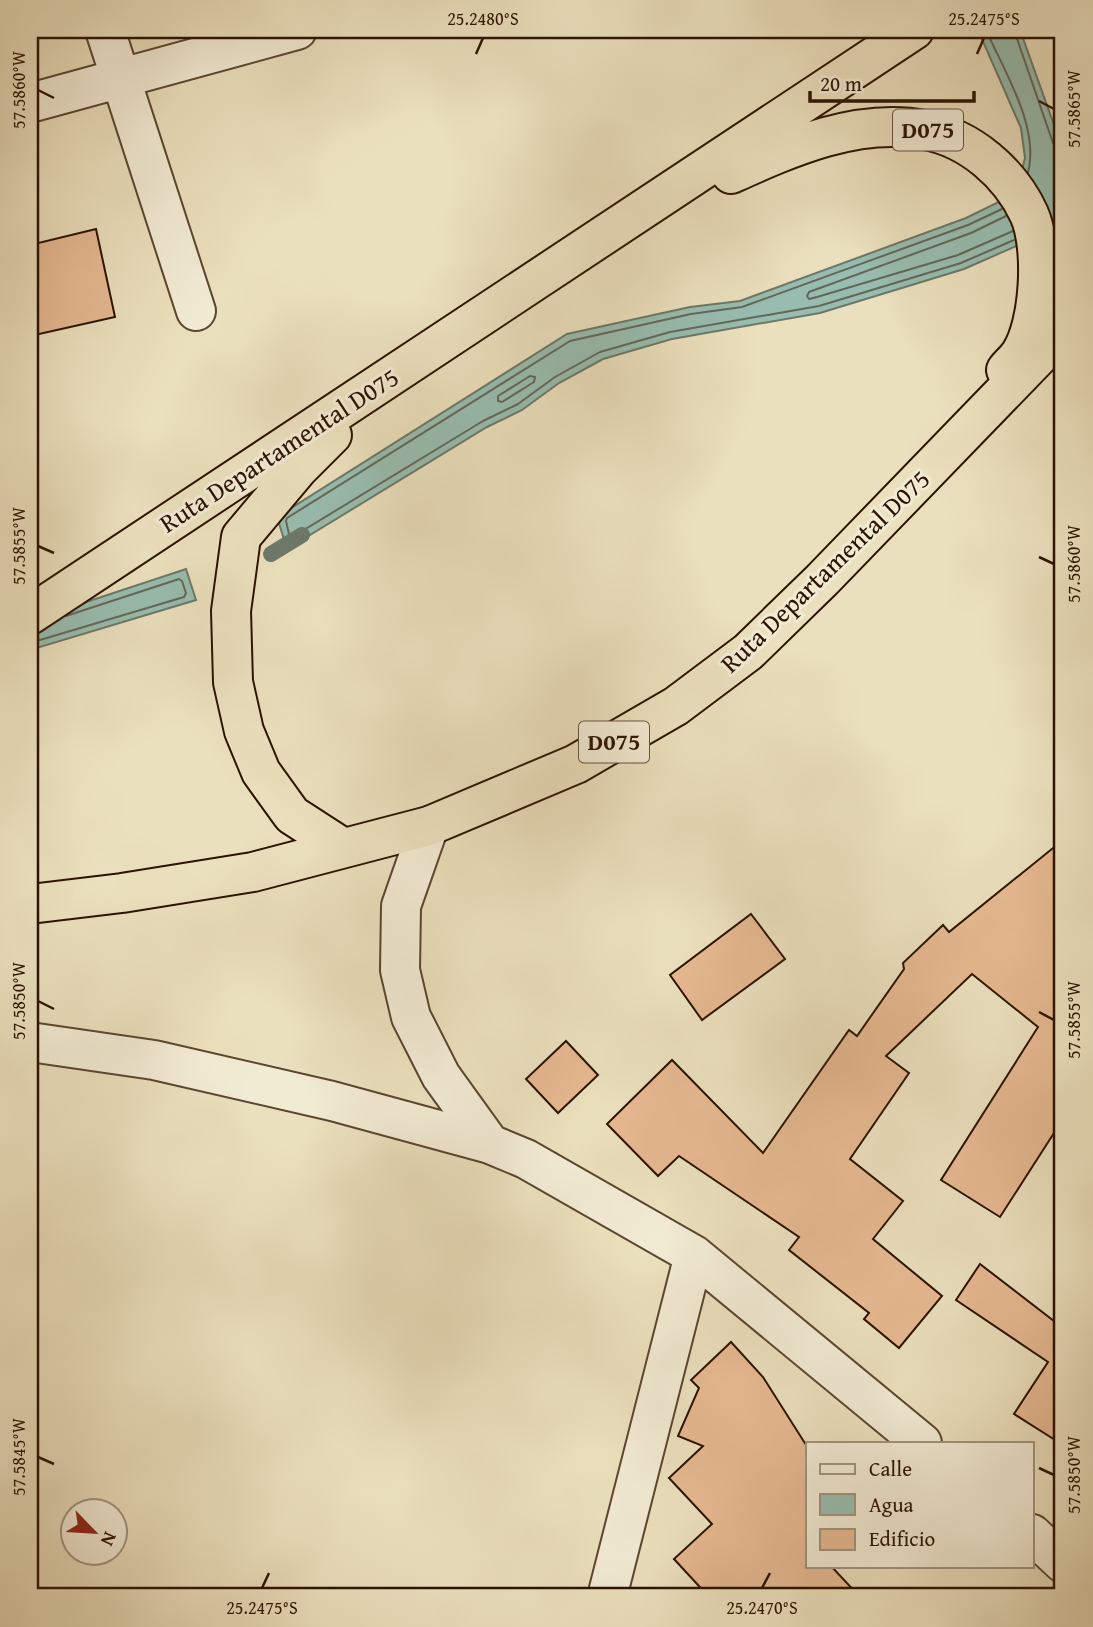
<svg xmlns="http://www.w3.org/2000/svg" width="1093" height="1627" font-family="'Gentium Book Plus',serif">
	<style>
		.water { fill: #98bdb0; stroke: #6c796a; stroke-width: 2 }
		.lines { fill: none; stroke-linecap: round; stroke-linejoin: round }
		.shore { stroke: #626858; stroke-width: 2 }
		.stream { stroke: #6c796a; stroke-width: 16 }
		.building { fill: #e6b991; stroke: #2b1200; stroke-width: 2 }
		.minor-casing { stroke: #5b462f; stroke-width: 42 }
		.highway-casing { stroke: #2b1200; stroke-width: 42 }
		.minor { stroke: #f2ebd4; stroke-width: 38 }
		.highway { stroke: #ebe0bd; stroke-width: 38 }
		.ticks { fill: none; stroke: #2b1200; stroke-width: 2.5 }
		.labels { text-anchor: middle; stroke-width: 6; stroke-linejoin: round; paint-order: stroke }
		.shield { fill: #f2ebd4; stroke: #675340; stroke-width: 2 }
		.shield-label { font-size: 24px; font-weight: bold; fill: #2b1200 }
		.street-label { font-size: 26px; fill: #2b1200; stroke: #f2ebd4 }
		.neatline { fill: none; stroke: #2b1200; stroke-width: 2.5 }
		.ticks-label { font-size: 18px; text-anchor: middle; fill: #2b1200 }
	</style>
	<rect width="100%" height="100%" fill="#ebe0bd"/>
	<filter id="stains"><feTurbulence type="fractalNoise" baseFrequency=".00286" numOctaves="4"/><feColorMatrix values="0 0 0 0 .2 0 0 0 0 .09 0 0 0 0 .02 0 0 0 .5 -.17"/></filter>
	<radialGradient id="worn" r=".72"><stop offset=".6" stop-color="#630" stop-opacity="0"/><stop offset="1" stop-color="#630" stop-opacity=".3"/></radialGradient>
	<path class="water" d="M 978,30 L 1020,30 L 1063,150 L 1063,210 L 1061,219 L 1030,240 L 964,269 L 820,313 L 672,339 L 603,359 L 559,383 L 522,410 L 487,427 L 287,549 L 277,517 L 567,334 L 690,307 L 740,301 L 966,218 L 1003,200 L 1019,181 L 1025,158 L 1021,128 Z
		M 186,569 L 196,600 L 30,650 L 30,629 L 62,610 Z"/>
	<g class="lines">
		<path class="shore" d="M 986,30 C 1004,71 1040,127 1028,173
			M 1014,30 L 1053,143 L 1057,147 L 1063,148
			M 1002,209 L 968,225 L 742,307 L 691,314 L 570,341 L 287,518 L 286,521 L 289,534 L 294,536 L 483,421 L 518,404 L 555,377 L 600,352 L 670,332 L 819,306 L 961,263 L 1014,240
			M 1006,216 L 971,233 L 809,292 L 807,296 L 809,299 L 817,297 L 958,255 L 1013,231
			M 530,376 L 535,377 L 534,382 L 502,402 L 498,401 L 498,396 Z
			M 36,634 L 36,638 L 40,640 L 184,597 L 186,593 L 182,581 L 179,579 L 66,616"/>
		<path class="stream" d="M 271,554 L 302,535"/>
	</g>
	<path class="building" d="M 96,229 L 115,317 L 30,336 L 30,245 Z
		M 1063,840 L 1063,1119 L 1000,1217 L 941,1180 L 1038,1027 L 972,974 L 886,1056 L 909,1073 L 850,1159 L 903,1201 L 873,1239 L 942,1296 L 899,1348 L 864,1319 L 869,1313 L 789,1250 L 799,1237 L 679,1156 L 658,1176 L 607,1124 L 672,1060 L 763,1153 L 849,1030 L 857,1036 L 904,969 L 903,963 L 943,925 L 949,932 Z
		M 751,914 L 785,959 L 702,1020 L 670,975 Z
		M 566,1041 L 598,1075 L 558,1113 L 526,1079 Z
		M 980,1264 L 1063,1328 L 1063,1445 L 1014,1414 L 1048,1362 L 956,1300 Z
		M 731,1342 L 763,1377 L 808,1448 L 808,1566 L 831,1566 L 860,1597 L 709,1597 L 674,1559 L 712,1524 L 669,1478 L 703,1446 L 678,1436 L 699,1388 L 691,1380 Z"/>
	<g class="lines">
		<g class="minor-casing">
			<path id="minor" d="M 105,30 L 196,311
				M 30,103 L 297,30
				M 429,826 L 401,906 L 400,970 L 411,1017 L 441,1076 L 490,1144
				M 30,1042 L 154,1060 L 332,1101 L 490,1144 L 526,1159 L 694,1255 L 922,1443
				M 1032,1534 L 1063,1563
				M 607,1597 L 694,1255"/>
		</g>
		<g class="highway-casing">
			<path id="highway" d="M 731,174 C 791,147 858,117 925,130 C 970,138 1010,173 1029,214 C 1044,247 1040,324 1020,354 C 1016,360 1010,365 1006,370
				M 332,435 L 298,469 L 241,537 L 231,611 L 233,682 L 244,731 L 261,772 L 292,815 L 343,848
				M 30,615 L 914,30
				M 30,904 L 122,893 L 253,872 L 429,826 L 576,764 L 676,706 L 748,652 L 822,580 L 1063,331"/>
		</g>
		<use href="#minor" class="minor"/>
		<use href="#highway" class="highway"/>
	</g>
	<path class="ticks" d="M 476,54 L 483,38M 977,54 L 984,38M 38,90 L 54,98M 1039,101 L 1054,109M 38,546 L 54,553M 1039,557 L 1054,564M 38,1001 L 54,1009M 1039,1012 L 1054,1020M 38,1457 L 54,1464M 1039,1468 L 1054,1475M 262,1588 L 269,1573M 762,1588 L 770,1573"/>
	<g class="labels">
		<g class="shield">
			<rect x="893" y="109.5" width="70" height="41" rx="5"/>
			<rect x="579" y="721.5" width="70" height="41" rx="5"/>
		</g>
		<g class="shield-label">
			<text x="928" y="138">D075</text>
			<text x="614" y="750">D075</text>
		</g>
		<g class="street-label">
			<text transform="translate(279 450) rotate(-33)" y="9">Ruta Departamental D075</text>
			<text transform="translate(825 571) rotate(-44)" y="9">Ruta Departamental D075</text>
		</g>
	</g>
	<rect width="1093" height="1627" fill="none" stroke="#ebe0bd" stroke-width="77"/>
	<rect x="806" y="1442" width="228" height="126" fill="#f2ebd4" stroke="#a2947f" stroke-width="2"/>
	<rect x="820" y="1464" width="35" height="10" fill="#f2ebd4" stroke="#a2947f" stroke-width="2"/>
	<text x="869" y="1476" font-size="21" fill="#2b1200">Calle</text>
	<rect x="820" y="1494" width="35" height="21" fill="#98bdb0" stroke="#a2947f" stroke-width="2"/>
	<text x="869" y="1512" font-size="21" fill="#2b1200">Agua</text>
	<rect x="820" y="1529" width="35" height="21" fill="#e6b991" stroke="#a2947f" stroke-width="2"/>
	<text x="869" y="1546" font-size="21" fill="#2b1200">Edificio</text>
	<g transform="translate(94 1532) rotate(115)"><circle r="33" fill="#f2ebd4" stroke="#a2947f" stroke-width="2"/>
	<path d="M0-5L12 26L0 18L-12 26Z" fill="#8f2418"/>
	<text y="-10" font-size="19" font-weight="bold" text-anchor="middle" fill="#2b1200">N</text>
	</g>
	<path d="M810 91v10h164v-10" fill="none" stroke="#2b1200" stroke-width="3.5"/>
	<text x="820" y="91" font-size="21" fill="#2b1200" stroke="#f2ebd4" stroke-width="5" paint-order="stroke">20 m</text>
	<rect x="38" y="38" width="1016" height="1550" class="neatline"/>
	<g class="ticks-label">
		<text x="483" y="25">25.2480°S</text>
		<text x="984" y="25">25.2475°S</text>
		<text transform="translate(19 90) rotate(-90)" y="6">57.5860°W</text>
		<text transform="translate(1074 109) rotate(-90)" y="6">57.5865°W</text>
		<text transform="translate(19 546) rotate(-90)" y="6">57.5855°W</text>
		<text transform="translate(1074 564) rotate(-90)" y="6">57.5860°W</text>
		<text transform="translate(19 1001) rotate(-90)" y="6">57.5850°W</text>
		<text transform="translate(1074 1020) rotate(-90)" y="6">57.5855°W</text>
		<text transform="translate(19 1457) rotate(-90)" y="6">57.5845°W</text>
		<text transform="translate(1074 1475) rotate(-90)" y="6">57.5850°W</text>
		<text x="262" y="1614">25.2475°S</text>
		<text x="762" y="1614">25.2470°S</text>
	</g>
	<rect width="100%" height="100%" filter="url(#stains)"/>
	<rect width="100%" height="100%" fill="url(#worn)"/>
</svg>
